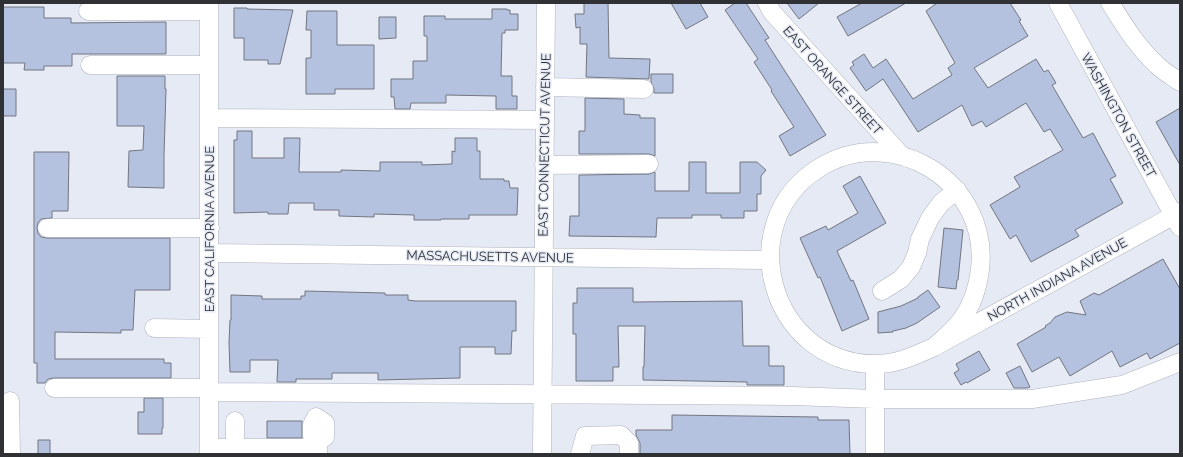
<svg xmlns="http://www.w3.org/2000/svg" width="1183" height="457" font-family="Raleway,sans-serif">
	<style>
		.building { fill: #b4c1df; stroke: #727680 }
		.lines { fill: none; stroke-linecap: round; stroke-linejoin: round }
		.minor-casing { stroke: #aeb2bc; stroke-width: 19 }
		.minor { stroke: #fff; stroke-width: 18 }
		.labels { text-anchor: middle; stroke-width: 3; stroke-linejoin: round; paint-order: stroke }
		.street-label { font-size: 13px; fill: #2f3135; stroke: #e5eaf5 }
	</style>
	<rect width="100%" height="100%" fill="#e5eaf5"/>
	<path class="building" d="M 584,3 L 608,3 L 609,58 L 650,59 L 649,79 L 586,77 L 587,44 L 580,44 L 580,27 L 576,28 L 575,14 L 584,14 Z
		M 671,3 L 700,3 L 708,17 L 686,29 Z
		M 735,3 L 746,3 L 769,38 L 765,40 L 826,135 L 790,156 L 779,136 L 794,127 L 771,91 L 772,90 L 754,62 L 758,59 L 725,10 Z
		M 787,3 L 819,3 L 799,19 Z
		M 862,3 L 906,3 L 848,36 L 837,17 Z
		M 937,3 L 1010,3 L 1021,20 L 1019,21 L 1028,36 L 974,68 L 988,88 L 1036,59 L 1044,72 L 1048,70 L 1056,83 L 1052,85 L 1083,138 L 1093,133 L 1116,176 L 1110,179 L 1123,203 L 1075,230 L 1079,236 L 1031,262 L 1016,235 L 1010,239 L 990,205 L 1020,187 L 1014,177 L 1063,150 L 1050,129 L 1044,132 L 1026,103 L 986,127 L 982,121 L 972,126 L 962,105 L 918,132 L 883,79 L 866,91 L 850,68 L 854,65 L 852,62 L 864,54 L 873,68 L 886,59 L 913,99 L 952,75 L 948,68 L 955,63 L 926,11 Z
		M 3,7 L 44,7 L 44,18 L 71,18 L 71,23 L 166,22 L 166,54 L 72,54 L 72,66 L 44,66 L 44,70 L 24,70 L 25,63 L 3,63 Z
		M 234,8 L 247,8 L 247,9 L 293,10 L 280,64 L 268,64 L 268,60 L 244,60 L 244,38 L 234,38 Z
		M 492,9 L 507,9 L 507,10 L 510,10 L 510,14 L 518,14 L 518,30 L 505,30 L 505,33 L 502,33 L 501,76 L 512,76 L 512,96 L 517,96 L 517,109 L 496,109 L 496,96 L 446,95 L 446,103 L 411,103 L 410,109 L 395,109 L 394,97 L 391,97 L 391,79 L 413,79 L 413,61 L 427,61 L 427,36 L 424,36 L 424,16 L 445,16 L 445,19 L 492,19 Z
		M 307,11 L 337,11 L 337,45 L 374,45 L 374,89 L 335,89 L 335,94 L 306,94 L 306,58 L 311,58 L 311,30 L 306,30 Z
		M 379,17 L 396,17 L 396,38 L 379,39 Z
		M 651,74 L 673,74 L 673,93 L 654,93 L 654,89 L 651,82 Z
		M 117,76 L 165,76 L 165,89 L 166,89 L 164,155 L 164,188 L 128,187 L 129,151 L 143,150 L 144,126 L 117,126 Z
		M 3,89 L 16,89 L 16,116 L 3,116 Z
		M 585,98 L 624,99 L 624,114 L 640,115 L 640,118 L 655,118 L 655,156 L 649,154 L 579,154 L 579,131 L 585,131 Z
		M 1180,108 L 1180,165 L 1156,122 Z
		M 237,131 L 252,131 L 252,158 L 284,158 L 284,138 L 300,138 L 299,172 L 341,172 L 341,170 L 380,171 L 380,162 L 422,162 L 422,165 L 452,164 L 452,151 L 455,152 L 455,138 L 477,138 L 477,151 L 480,151 L 480,179 L 504,179 L 504,181 L 509,181 L 510,188 L 518,188 L 517,215 L 469,215 L 469,219 L 441,219 L 441,220 L 414,220 L 414,215 L 374,214 L 374,217 L 339,216 L 339,210 L 314,210 L 314,203 L 289,203 L 288,214 L 268,214 L 268,212 L 234,213 L 234,140 L 237,140 Z
		M 34,152 L 69,152 L 68,211 L 52,211 L 52,218 L 41,219 L 38,223 L 37,228 L 38,233 L 41,237 L 47,238 L 170,238 L 170,290 L 135,290 L 133,330 L 121,330 L 121,333 L 55,332 L 55,359 L 164,359 L 164,363 L 171,363 L 171,378 L 54,378 L 48,379 L 45,383 L 37,383 L 37,363 L 34,363 Z
		M 689,162 L 706,162 L 706,193 L 740,193 L 740,162 L 757,162 L 766,170 L 761,176 L 761,194 L 757,194 L 757,211 L 744,211 L 744,218 L 721,218 L 721,215 L 692,215 L 692,218 L 657,218 L 656,237 L 569,236 L 570,216 L 579,216 L 579,175 L 649,174 L 655,172 L 655,191 L 689,191 Z
		M 860,176 L 886,223 L 837,251 L 851,281 L 853,280 L 869,319 L 842,331 L 820,277 L 818,278 L 800,238 L 826,226 L 828,230 L 858,213 L 843,186 Z
		M 944,228 L 963,230 L 958,280 L 957,280 L 956,289 L 938,287 Z
		M 1163,259 L 1180,289 L 1180,343 L 1150,359 L 1147,353 L 1120,367 L 1112,351 L 1070,376 L 1059,357 L 1032,372 L 1017,344 L 1046,327 L 1045,326 L 1050,323 L 1055,317 L 1067,312 L 1086,315 L 1080,301 L 1094,293 L 1099,295 Z
		M 577,288 L 633,288 L 633,302 L 742,301 L 743,346 L 769,346 L 769,366 L 784,366 L 784,385 L 747,385 L 747,382 L 643,380 L 643,367 L 644,367 L 645,326 L 618,326 L 619,367 L 613,367 L 613,381 L 576,381 L 576,334 L 573,334 L 573,303 L 577,303 Z
		M 928,290 L 940,307 L 917,323 L 906,328 L 893,331 L 893,332 L 878,333 L 878,312 L 901,306 L 918,298 L 918,297 Z
		M 305,291 L 385,293 L 385,295 L 408,295 L 408,300 L 415,301 L 516,301 L 516,331 L 512,331 L 511,354 L 495,354 L 495,347 L 460,347 L 460,378 L 378,380 L 378,373 L 332,373 L 332,379 L 296,379 L 296,382 L 277,382 L 278,360 L 250,360 L 250,372 L 230,372 L 229,343 L 230,320 L 231,320 L 231,295 L 262,296 L 262,299 L 301,299 L 301,296 L 305,296 Z
		M 979,351 L 990,370 L 967,383 L 966,382 L 961,385 L 954,373 L 959,370 L 956,364 Z
		M 1020,366 L 1030,387 L 1027,388 L 1014,388 L 1006,373 Z
		M 144,398 L 163,398 L 163,428 L 162,428 L 162,434 L 138,434 L 138,412 L 144,412 Z
		M 672,415 L 818,417 L 818,420 L 849,420 L 850,454 L 640,454 L 640,443 L 636,435 L 636,430 L 672,430 Z
		M 267,421 L 302,421 L 302,438 L 267,438 Z
		M 38,440 L 50,440 L 50,454 L 38,454 Z"/>
	<g class="lines">
		<g class="minor-casing">
			<path id="minor" d="M 209,3 L 209,454
				M 767,3 L 772,12 L 901,155
				M 1058,3 L 1180,227
				M 1110,3 C 1124,25 1138,48 1157,65 C 1164,72 1173,77 1180,82
				M 88,11 L 209,11
				M 90,65 L 209,65
				M 545,87 L 644,89
				M 209,118 L 544,120
				M 544,165 L 649,164
				M 47,228 L 210,228
				M 210,253 L 770,260
				M 882,291 L 901,279 L 911,267 L 917,253 L 920,239 L 930,218 L 941,203 L 957,190
				M 154,328 L 209,329
				M 934,347 C 944,338 954,330 962,319 C 972,305 978,287 980,269 C 990,182 893,122 819,168 C 731,223 770,362 873,364 C 895,365 914,356 934,347 L 1180,212
				M 875,364 L 875,454
				M 54,388 L 209,388
				M 209,392 L 793,396 L 875,399 L 1032,399 L 1122,385 L 1180,362
				M 10,401 L 11,454
				M 318,442 L 325,437 L 325,423 L 316,417 L 312,425 L 312,436 L 318,442 L 318,448
				M 209,448 L 318,448 L 318,454
				M 235,454 L 235,421
				M 542,454 L 546,3
				M 580,454 L 585,436 L 621,435 L 629,443 L 629,454"/>
		</g>
		<use href="#minor" class="minor"/>
	</g>
	<g class="labels">
		<g class="street-label">
			<text transform="translate(833 80) rotate(48)" y="5">EAST ORANGE STREET</text>
			<text transform="translate(1119 115) rotate(61)" y="5">WASHINGTON STREET</text>
			<text transform="translate(544 145) rotate(-89)" y="5">EAST CONNECTICUT AVENUE</text>
			<text transform="translate(209 229) rotate(-90)" y="5">EAST CALIFORNIA AVENUE</text>
			<text transform="translate(490 256) rotate(1)" y="5">MASSACHUSETTS AVENUE</text>
			<text transform="translate(1057 279) rotate(-29)" y="5">NORTH INDIANA AVENUE</text>
		</g>
	</g>
	<rect width="1183" height="457" fill="none" stroke="#2f3135" stroke-width="8"/>
</svg>
